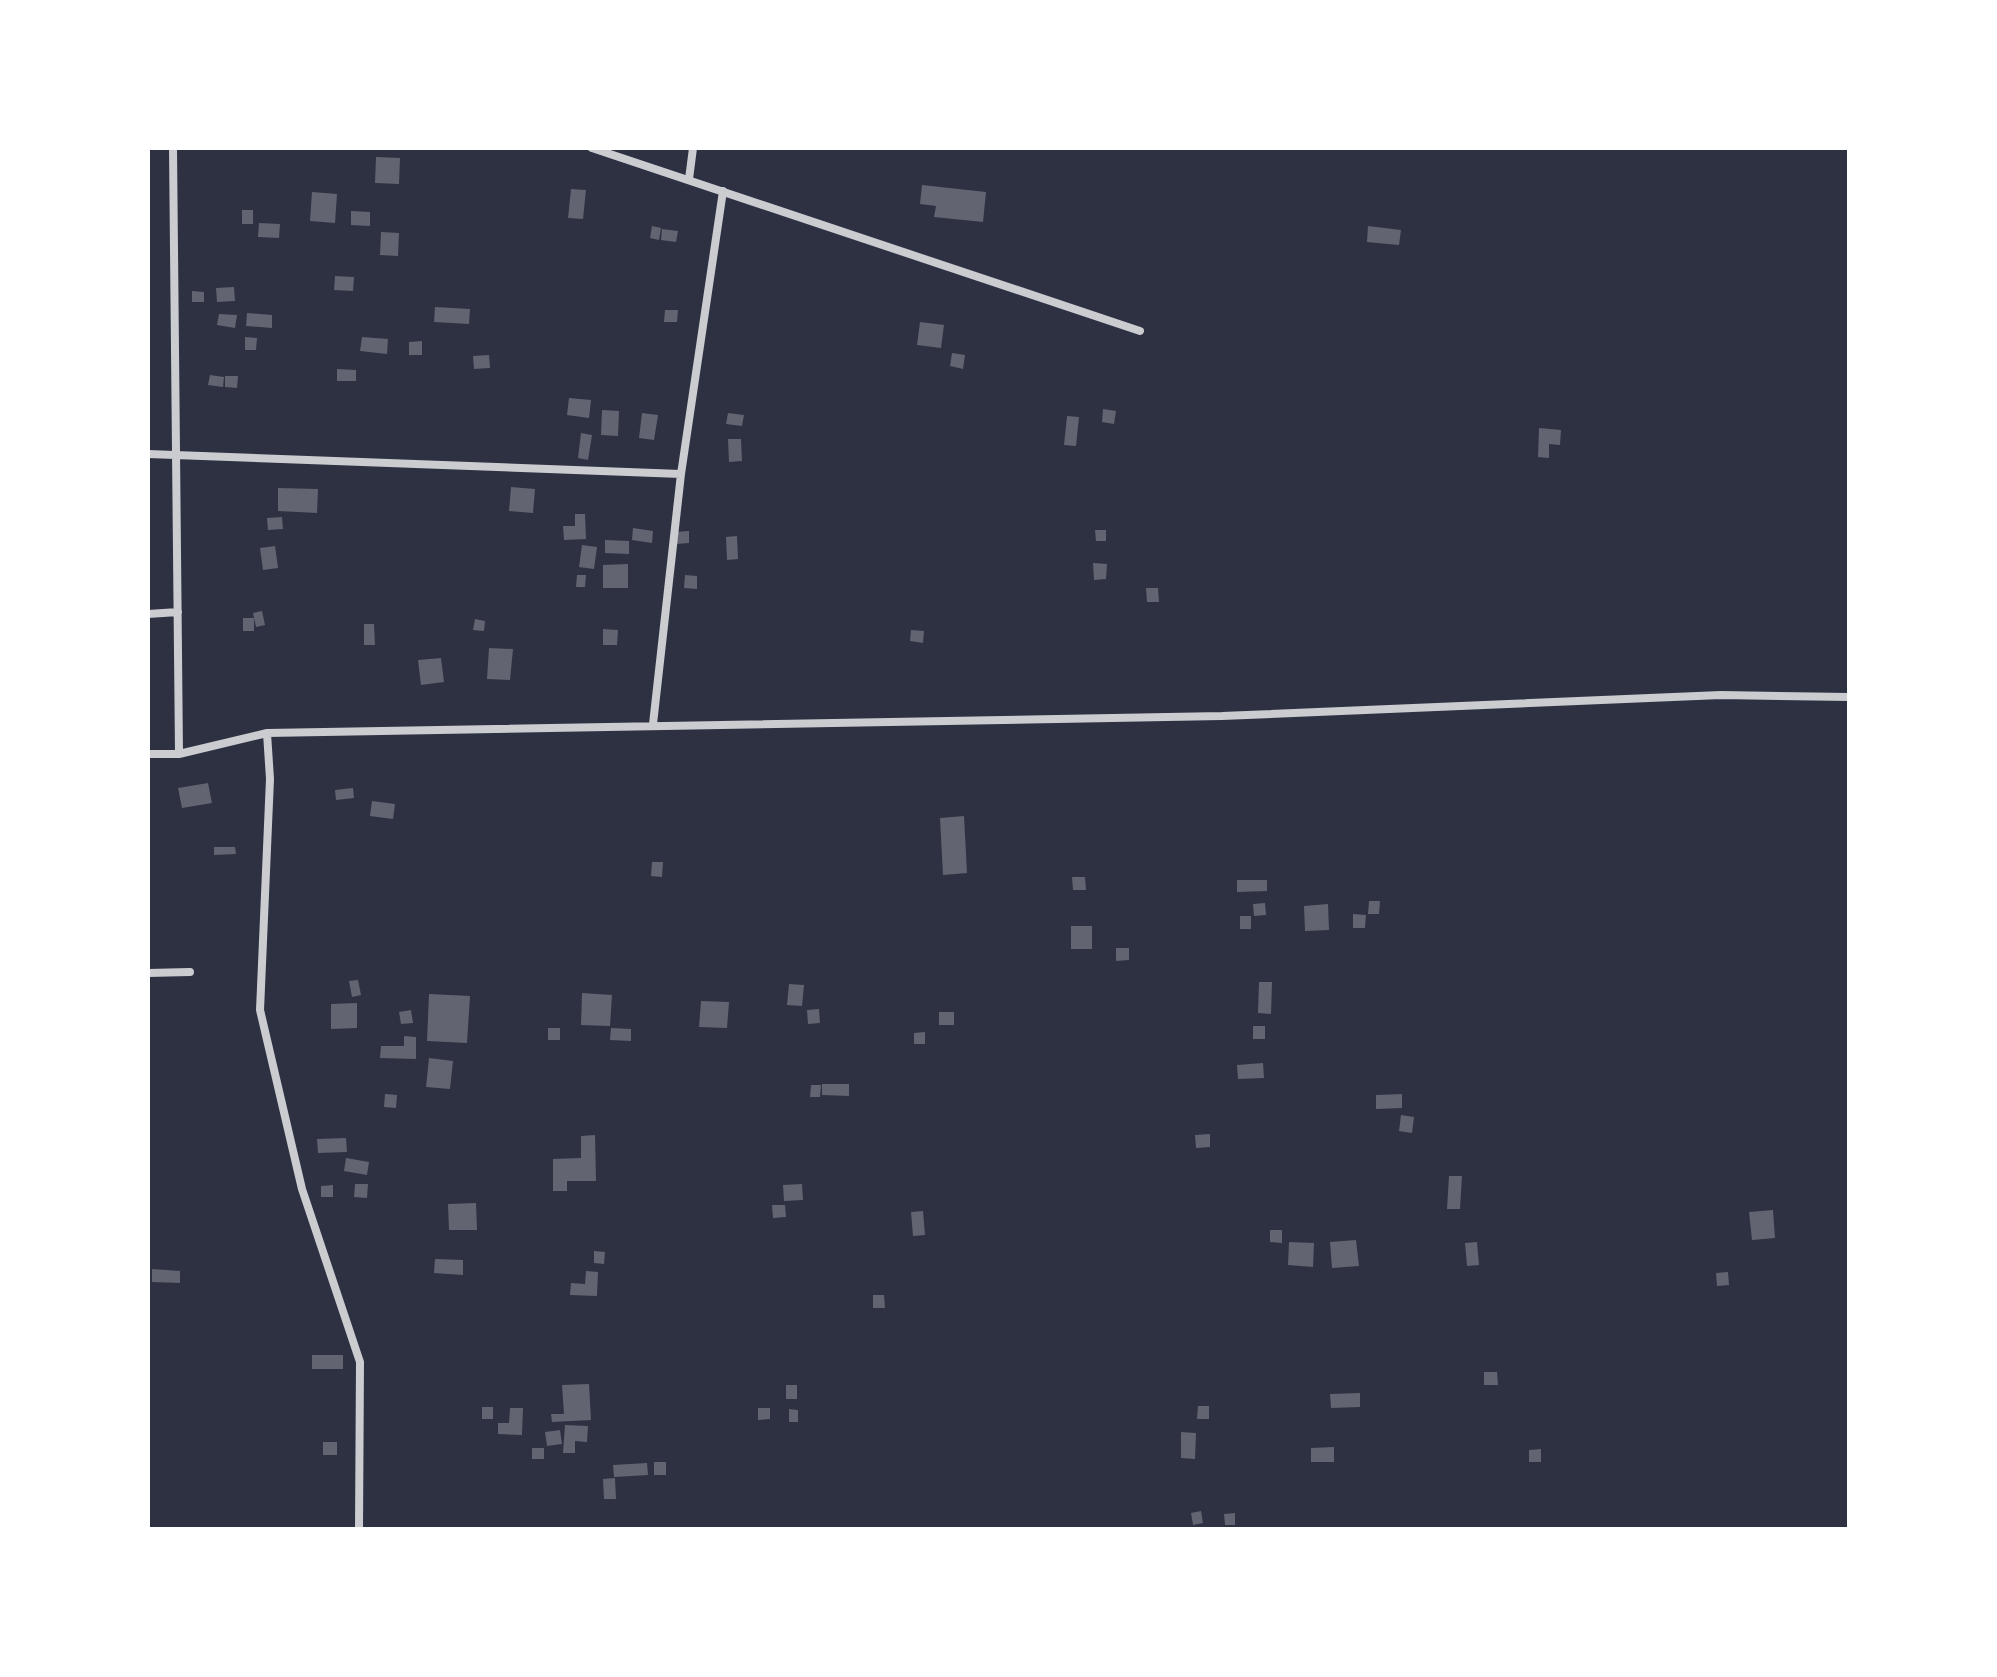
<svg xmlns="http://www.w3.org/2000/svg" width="1997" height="1677" font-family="'Playfair Display',serif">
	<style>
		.building { fill: #626471 }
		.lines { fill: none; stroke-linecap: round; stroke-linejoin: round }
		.minor { stroke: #caccd0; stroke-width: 8 }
	</style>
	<rect width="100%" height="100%" fill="#2d3142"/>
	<path class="building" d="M 376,157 L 400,158 L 399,184 L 375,183 Z
		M 922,185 L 986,192 L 983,222 L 934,217 L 936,206 L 920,204 Z
		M 571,189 L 586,190 L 583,219 L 568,218 Z
		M 312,192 L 337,194 L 335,223 L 310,221 Z
		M 242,210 L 253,210 L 253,224 L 242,224 Z
		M 351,211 L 370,212 L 370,226 L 351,225 Z
		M 259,223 L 280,224 L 279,238 L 258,237 Z
		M 652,226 L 661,228 L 659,240 L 650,238 Z
		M 1368,226 L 1401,230 L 1399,245 L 1367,242 Z
		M 662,229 L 678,231 L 676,242 L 661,240 Z
		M 381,232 L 399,233 L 398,256 L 380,255 Z
		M 335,276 L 354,277 L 353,291 L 334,290 Z
		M 234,287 L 235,301 L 217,302 L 216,288 Z
		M 192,291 L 204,292 L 204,302 L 192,302 Z
		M 435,307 L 470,309 L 469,324 L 434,322 Z
		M 665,310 L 678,310 L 677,322 L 664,322 Z
		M 247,313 L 272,315 L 272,328 L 246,326 Z
		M 219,314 L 237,315 L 235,328 L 217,325 Z
		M 920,322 L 944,325 L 941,348 L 917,345 Z
		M 245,337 L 257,338 L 256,350 L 245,350 Z
		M 362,337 L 388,339 L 387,354 L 360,351 Z
		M 422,341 L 422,355 L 409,355 L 409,342 Z
		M 952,353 L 965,355 L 963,369 L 950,366 Z
		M 489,355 L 490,368 L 474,369 L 473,356 Z
		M 337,369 L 356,370 L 356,381 L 337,381 Z
		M 210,375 L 224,377 L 223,387 L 208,385 Z
		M 225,376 L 238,376 L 237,388 L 225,387 Z
		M 569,398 L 591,400 L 589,418 L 567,415 Z
		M 1103,409 L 1116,411 L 1114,424 L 1102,422 Z
		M 602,410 L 619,411 L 618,436 L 601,435 Z
		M 642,413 L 658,415 L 654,440 L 639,438 Z
		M 728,413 L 744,415 L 742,426 L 726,424 Z
		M 1067,416 L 1079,417 L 1076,446 L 1064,445 Z
		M 1539,428 L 1561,430 L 1560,445 L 1549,444 L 1549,458 L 1538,457 Z
		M 581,433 L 592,435 L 588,460 L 578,458 Z
		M 728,439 L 741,439 L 742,461 L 729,462 Z
		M 511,487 L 535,489 L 533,513 L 509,511 Z
		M 278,488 L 318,489 L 317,513 L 278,511 Z
		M 575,514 L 585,514 L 586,539 L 564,540 L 563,526 L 575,526 Z
		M 282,517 L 283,529 L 268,530 L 267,518 Z
		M 633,528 L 653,531 L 652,543 L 632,540 Z
		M 1095,530 L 1106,530 L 1106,541 L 1096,541 Z
		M 689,531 L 689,543 L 676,544 L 675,532 Z
		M 737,536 L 738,559 L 727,560 L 726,537 Z
		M 605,540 L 629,541 L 629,554 L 605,553 Z
		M 582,545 L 597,547 L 594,569 L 579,567 Z
		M 275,546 L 278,568 L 263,570 L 260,548 Z
		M 1093,563 L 1107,564 L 1106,579 L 1094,580 Z
		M 628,564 L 628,588 L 603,588 L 603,565 Z
		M 577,575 L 586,575 L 585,587 L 576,587 Z
		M 685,575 L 697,576 L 697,589 L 684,588 Z
		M 1146,588 L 1158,588 L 1159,602 L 1147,602 Z
		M 262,611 L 265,625 L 256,627 L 253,613 Z
		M 243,618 L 254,618 L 254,631 L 243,631 Z
		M 475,619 L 485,621 L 484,631 L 473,630 Z
		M 364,624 L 374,624 L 375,645 L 364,645 Z
		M 603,629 L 618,630 L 617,645 L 603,645 Z
		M 911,630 L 924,631 L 923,643 L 910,641 Z
		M 489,648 L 513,649 L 510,680 L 487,679 Z
		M 441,658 L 444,682 L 421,685 L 418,660 Z
		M 208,783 L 212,803 L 182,808 L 178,788 Z
		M 353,788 L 354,798 L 336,800 L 335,790 Z
		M 372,801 L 395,804 L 393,819 L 370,816 Z
		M 964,816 L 967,873 L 943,875 L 940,818 Z
		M 214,847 L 235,847 L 236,854 L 214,855 Z
		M 652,862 L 663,862 L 662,877 L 651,876 Z
		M 1072,877 L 1085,877 L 1086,890 L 1073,890 Z
		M 1237,880 L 1267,880 L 1267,891 L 1237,892 Z
		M 1369,901 L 1380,901 L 1379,914 L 1368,914 Z
		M 1265,903 L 1266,915 L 1254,916 L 1253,904 Z
		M 1328,904 L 1329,930 L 1305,931 L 1304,906 Z
		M 1353,914 L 1366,915 L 1365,928 L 1353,928 Z
		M 1240,916 L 1251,916 L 1251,929 L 1240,929 Z
		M 1071,926 L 1092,926 L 1092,949 L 1071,949 Z
		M 1116,948 L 1129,948 L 1129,960 L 1116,961 Z
		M 358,980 L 361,995 L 352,997 L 349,981 Z
		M 1259,982 L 1272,982 L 1271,1014 L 1258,1013 Z
		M 789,984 L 804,985 L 802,1006 L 787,1005 Z
		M 582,993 L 612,995 L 610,1026 L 581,1025 Z
		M 429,994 L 470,996 L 467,1043 L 427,1041 Z
		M 701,1001 L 729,1002 L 727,1028 L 699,1027 Z
		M 357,1003 L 357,1028 L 331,1029 L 331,1004 Z
		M 819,1009 L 820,1023 L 808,1024 L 807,1010 Z
		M 411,1010 L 413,1023 L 401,1024 L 399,1012 Z
		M 939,1012 L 954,1012 L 954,1025 L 939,1025 Z
		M 1253,1026 L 1265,1026 L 1265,1039 L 1253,1039 Z
		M 548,1028 L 560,1028 L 560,1040 L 548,1040 Z
		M 611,1028 L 631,1029 L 631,1041 L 610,1040 Z
		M 925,1032 L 925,1044 L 914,1044 L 914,1033 Z
		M 404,1036 L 416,1037 L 416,1059 L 380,1058 L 381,1046 L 404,1046 Z
		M 429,1058 L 453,1061 L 450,1089 L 426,1087 Z
		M 1263,1063 L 1264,1078 L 1238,1079 L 1237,1065 Z
		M 822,1084 L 849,1084 L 849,1096 L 822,1095 Z
		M 811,1085 L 821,1085 L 820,1097 L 810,1097 Z
		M 385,1094 L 397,1095 L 396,1108 L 384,1107 Z
		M 1402,1094 L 1402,1108 L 1376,1109 L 1376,1095 Z
		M 1401,1115 L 1414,1117 L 1412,1133 L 1399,1131 Z
		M 1210,1134 L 1210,1147 L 1196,1148 L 1195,1135 Z
		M 595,1135 L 596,1181 L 567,1181 L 567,1191 L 553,1191 L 553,1159 L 581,1158 L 581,1136 Z
		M 346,1138 L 347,1152 L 318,1153 L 317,1139 Z
		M 346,1158 L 369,1162 L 367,1175 L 344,1171 Z
		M 1449,1176 L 1462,1176 L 1460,1209 L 1447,1209 Z
		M 355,1184 L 368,1184 L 367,1198 L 354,1197 Z
		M 802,1184 L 803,1200 L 784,1201 L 783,1185 Z
		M 333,1185 L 333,1197 L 321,1197 L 321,1186 Z
		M 476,1203 L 477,1230 L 449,1230 L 448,1204 Z
		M 772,1205 L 785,1205 L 786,1217 L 773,1218 Z
		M 1773,1210 L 1775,1238 L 1752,1240 L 1749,1212 Z
		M 923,1211 L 925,1235 L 913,1236 L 911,1212 Z
		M 1270,1230 L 1282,1230 L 1282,1243 L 1270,1242 Z
		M 1356,1240 L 1359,1266 L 1332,1268 L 1330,1242 Z
		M 1289,1242 L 1314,1243 L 1313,1267 L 1288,1265 Z
		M 1477,1242 L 1479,1265 L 1467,1266 L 1465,1243 Z
		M 594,1251 L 605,1252 L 604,1264 L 594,1263 Z
		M 435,1259 L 463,1260 L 463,1275 L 434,1273 Z
		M 152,1269 L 180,1271 L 180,1283 L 152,1282 Z
		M 586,1271 L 598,1272 L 597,1296 L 570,1295 L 571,1283 L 585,1284 Z
		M 1728,1272 L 1729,1285 L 1717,1286 L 1716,1273 Z
		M 873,1295 L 884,1295 L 885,1308 L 873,1308 Z
		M 312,1355 L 343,1355 L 343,1369 L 312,1369 Z
		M 1484,1372 L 1497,1372 L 1498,1385 L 1484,1385 Z
		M 589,1384 L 591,1420 L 552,1422 L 551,1414 L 564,1414 L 562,1385 Z
		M 786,1385 L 797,1385 L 797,1399 L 786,1399 Z
		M 1360,1393 L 1360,1407 L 1331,1408 L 1330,1394 Z
		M 1198,1406 L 1209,1406 L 1209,1419 L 1197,1419 Z
		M 482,1407 L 493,1407 L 493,1419 L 482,1419 Z
		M 510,1408 L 523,1408 L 522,1435 L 498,1434 L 498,1423 L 509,1423 Z
		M 758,1408 L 770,1408 L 770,1419 L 758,1420 Z
		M 789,1409 L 798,1410 L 798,1422 L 789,1422 Z
		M 565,1425 L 588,1426 L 587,1442 L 575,1441 L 575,1453 L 563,1453 Z
		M 560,1430 L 562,1444 L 547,1446 L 545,1432 Z
		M 1181,1432 L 1196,1433 L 1195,1459 L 1181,1458 Z
		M 323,1442 L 337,1442 L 337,1455 L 323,1455 Z
		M 1334,1447 L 1334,1462 L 1311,1462 L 1311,1448 Z
		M 532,1448 L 544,1448 L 544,1459 L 532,1459 Z
		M 1541,1449 L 1541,1462 L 1529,1462 L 1529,1450 Z
		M 654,1462 L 666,1462 L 666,1475 L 654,1475 Z
		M 647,1463 L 648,1475 L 614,1477 L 613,1465 Z
		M 615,1478 L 616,1499 L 604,1499 L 603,1479 Z
		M 1201,1511 L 1203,1523 L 1193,1525 L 1191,1513 Z
		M 1235,1513 L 1235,1525 L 1225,1525 L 1224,1514 Z"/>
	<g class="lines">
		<path class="minor" d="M 592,148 L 1140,331
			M 689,179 L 693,148
			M 148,454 L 681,474
			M 148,614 L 178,612
			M 653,724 L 681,474 L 723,191
			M 267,733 L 270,779 L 260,1010 L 302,1189 L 360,1362 L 359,1529
			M 148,754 L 179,754 L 173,148
			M 179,754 L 267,733 L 1222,716 L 1721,695 L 1849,697
			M 148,973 L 190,972"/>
	</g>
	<rect width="1997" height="1677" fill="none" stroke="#ffffff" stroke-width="300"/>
</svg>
